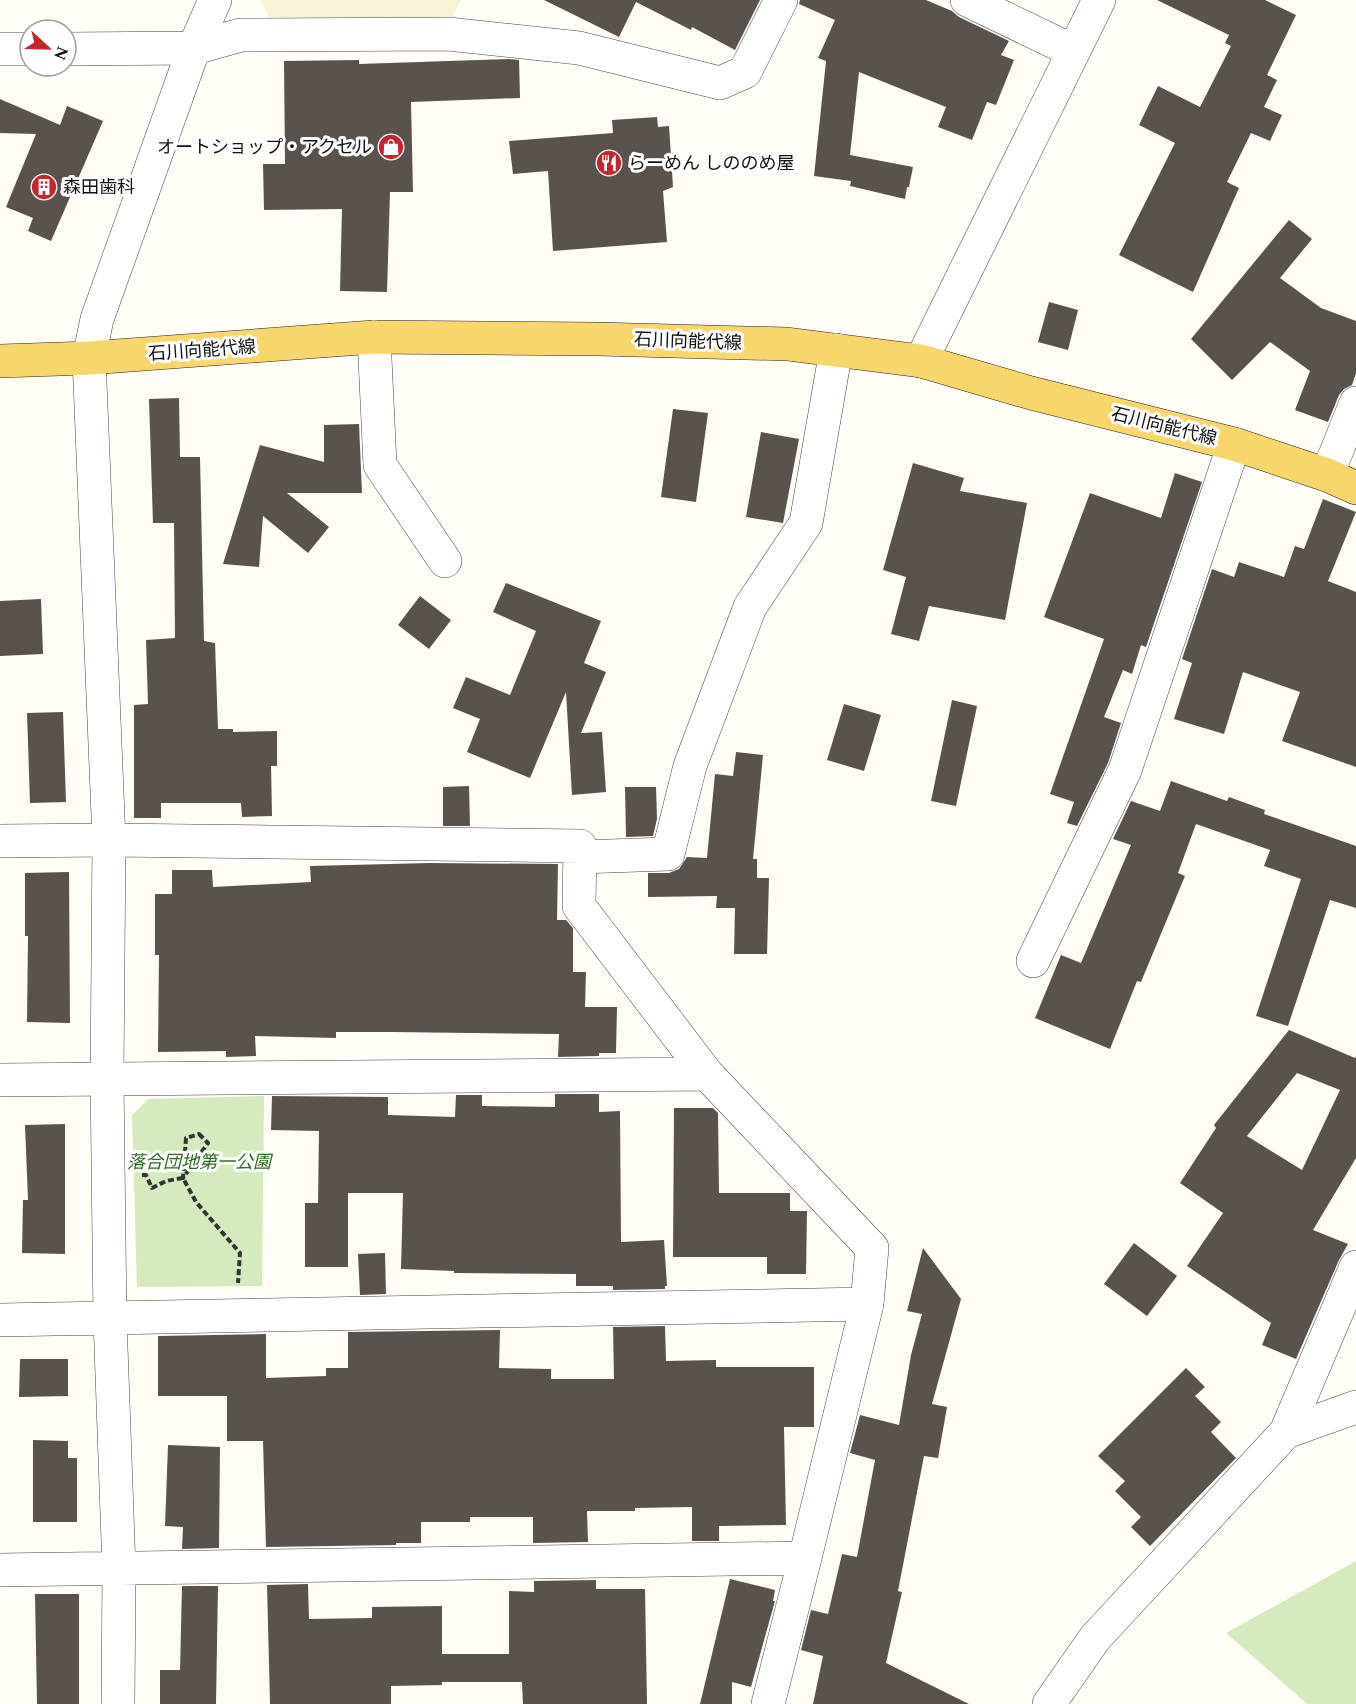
<svg xmlns="http://www.w3.org/2000/svg" width="1356" height="1704" font-family="Spectral,'Noto Sans JP',serif">
	<style>
		.farmland { fill: #f6f3d4 }
		.green { fill: #d5ebbd }
		.building { fill: #5a524d; fill-rule: evenodd }
		.lines { fill: none; stroke-linecap: round; stroke-linejoin: round }
		.minor-casing { stroke: #444; stroke-width: 34 }
		.major-casing { stroke: #222; stroke-width: 34 }
		.path { stroke: #333; stroke-width: 4; stroke-dasharray: 6 3; stroke-linecap: butt }
		.minor { stroke: #fff; stroke-width: 33 }
		.major { stroke: #f9d66b; stroke-width: 33 }
		.labels { text-anchor: middle; stroke-width: 6; stroke-linejoin: round; paint-order: stroke }
		.poi-label { font-size: 18px; fill: #111; stroke: #fff; text-anchor: start }
		.street-label { font-size: 18px; fill: #111; stroke: #fff }
		.park-label { font-size: 18px; font-style: italic; fill: #2f6b1f; stroke: #fff }
	</style>
	<rect width="100%" height="100%" fill="#fffdf5"/>
	<path class="farmland" d="M 260,0 L 461,0 L 451,19 L 269,17 Z"/>
	<path class="green" d="M 264,1096 L 262,1286 L 137,1287 L 132,1115 L 148,1099 Z
		M 1356,1561 L 1356,1704 L 1307,1704 L 1226,1633 Z"/>
	<path class="building" d="M 544,0 L 760,0 L 735,50 L 692,27 L 691,30 L 636,2 L 619,37 Z
		M 800,0 L 926,0 L 952,11 L 959,17 L 1009,41 L 1001,55 L 1014,60 L 996,105 L 987,102 L 972,140 L 938,127 L 946,107 L 859,72 L 850,155 L 913,167 L 909,187 L 907,187 L 905,199 L 850,186 L 851,181 L 814,176 L 826,61 L 818,58 L 835,20 L 799,4 Z
		M 1157,0 L 1265,0 L 1296,15 L 1267,75 L 1277,80 L 1264,107 L 1282,115 L 1270,141 L 1251,133 L 1227,182 L 1239,188 L 1193,292 L 1119,255 L 1175,143 L 1139,125 L 1158,86 L 1200,107 L 1231,46 L 1225,43 L 1229,35 Z
		M 509,59 L 519,60 L 520,98 L 411,102 L 413,192 L 390,192 L 387,292 L 340,291 L 342,209 L 264,210 L 263,164 L 285,164 L 284,61 L 359,60 L 359,64 Z
		M 0,99 L 60,125 L 67,106 L 103,121 L 51,241 L 28,231 L 33,218 L 6,207 L 36,134 L 0,133 Z
		M 657,117 L 658,127 L 669,126 L 673,187 L 663,191 L 667,242 L 553,251 L 548,171 L 513,174 L 509,141 L 613,133 L 612,120 Z
		M 1289,220 L 1312,239 L 1280,278 L 1321,308 L 1356,321 L 1356,373 L 1352,385 L 1344,389 L 1339,395 L 1328,422 L 1295,410 L 1310,371 L 1270,342 L 1232,380 L 1191,339 Z
		M 1049,302 L 1078,310 L 1068,350 L 1038,342 Z
		M 179,398 L 180,457 L 200,457 L 204,641 L 215,643 L 218,729 L 233,729 L 233,732 L 277,731 L 277,766 L 271,766 L 272,816 L 242,817 L 241,803 L 161,803 L 161,818 L 134,818 L 134,705 L 148,704 L 146,640 L 175,638 L 174,523 L 153,523 L 149,399 Z
		M 673,409 L 708,413 L 696,502 L 661,497 Z
		M 359,424 L 362,493 L 287,493 L 329,527 L 308,553 L 263,516 L 259,567 L 223,564 L 260,445 L 324,462 L 324,425 Z
		M 761,432 L 799,439 L 783,523 L 746,517 Z
		M 913,463 L 964,478 L 960,491 L 1027,503 L 1005,620 L 929,606 L 919,641 L 891,634 L 906,577 L 883,570 Z
		M 1175,473 L 1202,482 L 1146,647 L 1141,645 L 1132,674 L 1123,670 L 1104,717 L 1121,723 L 1108,763 L 1077,826 L 1067,823 L 1074,802 L 1050,794 L 1104,639 L 1044,617 L 1090,493 L 1161,518 Z
		M 1323,499 L 1356,512 L 1328,581 L 1356,592 L 1356,767 L 1282,741 L 1300,692 L 1243,672 L 1224,734 L 1174,719 L 1192,663 L 1182,659 L 1212,569 L 1234,577 L 1239,562 L 1284,577 L 1295,546 L 1304,549 Z
		M 506,583 L 601,621 L 584,663 L 606,672 L 581,733 L 602,732 L 606,792 L 572,795 L 566,692 L 530,778 L 467,752 L 480,719 L 453,708 L 466,677 L 510,695 L 536,631 L 493,612 Z
		M 420,596 L 451,620 L 429,649 L 398,625 Z
		M 41,599 L 43,654 L 0,656 L 0,601 Z
		M 952,700 L 977,706 L 956,806 L 931,801 Z
		M 844,704 L 881,715 L 864,771 L 827,760 Z
		M 63,712 L 66,802 L 30,803 L 27,713 Z
		M 736,752 L 763,755 L 753,859 L 757,859 L 757,878 L 769,878 L 767,954 L 734,954 L 735,908 L 716,908 L 717,896 L 648,897 L 648,873 L 669,873 L 679,869 L 687,857 L 707,858 L 715,774 L 733,776 Z
		M 1171,781 L 1227,801 L 1229,797 L 1265,810 L 1264,814 L 1356,846 L 1356,908 L 1330,900 L 1288,1026 L 1256,1016 L 1301,879 L 1264,866 L 1270,850 L 1196,824 L 1178,873 L 1185,876 L 1141,982 L 1137,981 L 1110,1049 L 1035,1018 L 1061,955 L 1081,963 L 1131,845 L 1113,839 L 1131,801 L 1160,811 Z
		M 469,786 L 470,826 L 443,826 L 443,787 Z
		M 625,787 L 656,787 L 657,819 L 653,836 L 626,837 Z
		M 430,863 L 558,864 L 557,920 L 566,920 L 573,928 L 573,972 L 586,972 L 585,1007 L 617,1007 L 616,1053 L 599,1053 L 599,1056 L 558,1057 L 559,1034 L 393,1032 L 336,1032 L 336,1038 L 255,1036 L 256,1056 L 226,1057 L 226,1051 L 158,1052 L 159,955 L 155,955 L 155,894 L 172,894 L 172,870 L 212,870 L 213,887 L 311,882 L 310,866 Z
		M 69,872 L 70,1023 L 27,1022 L 28,936 L 25,936 L 25,873 Z
		M 1289,1030 L 1355,1058 L 1356,1056 L 1356,1158 L 1313,1230 L 1348,1244 L 1339,1260 L 1296,1359 L 1262,1345 L 1271,1323 L 1187,1266 L 1223,1213 L 1180,1183 L 1216,1128 L 1214,1125 ZM 1297,1073 L 1340,1090 L 1302,1170 L 1247,1136 Z
		M 555,1094 L 599,1094 L 599,1112 L 620,1111 L 621,1242 L 664,1240 L 667,1286 L 665,1286 L 665,1289 L 613,1290 L 613,1286 L 576,1286 L 576,1274 L 454,1273 L 454,1271 L 401,1269 L 403,1193 L 348,1193 L 348,1267 L 305,1267 L 305,1203 L 318,1203 L 319,1131 L 271,1130 L 272,1096 L 388,1097 L 388,1115 L 455,1117 L 456,1095 L 482,1095 L 482,1106 L 555,1107 Z
		M 674,1108 L 713,1108 L 718,1113 L 719,1193 L 790,1193 L 790,1211 L 807,1211 L 806,1274 L 767,1274 L 767,1257 L 673,1257 Z
		M 65,1124 L 65,1254 L 22,1253 L 23,1200 L 28,1200 L 25,1125 Z
		M 1134,1243 L 1177,1276 L 1147,1316 L 1104,1284 Z
		M 923,1248 L 961,1299 L 932,1404 L 947,1407 L 938,1458 L 924,1456 L 898,1591 L 902,1592 L 886,1663 L 969,1704 L 813,1704 L 823,1656 L 801,1650 L 811,1610 L 828,1614 L 842,1554 L 857,1557 L 875,1460 L 850,1453 L 860,1415 L 899,1425 L 911,1355 L 922,1314 L 907,1311 Z
		M 385,1253 L 386,1294 L 360,1295 L 358,1254 Z
		M 665,1326 L 666,1361 L 716,1360 L 716,1367 L 814,1367 L 814,1427 L 784,1427 L 786,1525 L 719,1526 L 719,1541 L 692,1541 L 692,1507 L 635,1508 L 635,1511 L 587,1511 L 588,1542 L 533,1543 L 533,1517 L 470,1517 L 470,1522 L 421,1522 L 421,1543 L 396,1543 L 396,1545 L 266,1547 L 263,1441 L 227,1441 L 227,1396 L 158,1396 L 158,1336 L 266,1334 L 266,1378 L 326,1376 L 326,1368 L 348,1368 L 348,1332 L 500,1330 L 499,1368 L 551,1369 L 551,1379 L 614,1379 L 613,1327 Z
		M 20,1359 L 68,1359 L 68,1396 L 19,1397 Z
		M 1186,1368 L 1205,1387 L 1195,1396 L 1221,1422 L 1211,1432 L 1236,1458 L 1150,1546 L 1131,1527 L 1141,1517 L 1115,1491 L 1125,1481 L 1098,1456 Z
		M 33,1440 L 68,1441 L 68,1458 L 77,1458 L 77,1522 L 33,1522 Z
		M 168,1445 L 220,1447 L 219,1548 L 182,1549 L 183,1527 L 165,1526 Z
		M 730,1579 L 775,1590 L 773,1601 L 775,1601 L 751,1687 L 732,1682 L 732,1704 L 700,1704 Z
		M 596,1580 L 596,1589 L 645,1589 L 647,1704 L 523,1704 L 522,1682 L 442,1682 L 442,1685 L 391,1686 L 391,1704 L 270,1704 L 267,1585 L 308,1584 L 309,1619 L 372,1618 L 372,1607 L 442,1606 L 442,1654 L 509,1654 L 509,1591 L 534,1592 L 534,1581 Z
		M 182,1586 L 218,1586 L 216,1704 L 160,1704 L 160,1670 L 180,1670 Z
		M 35,1594 L 79,1594 L 79,1704 L 37,1704 Z"/>
	<g class="lines">
		<g class="minor-casing">
			<path id="minor" d="M 967,0 L 1073,51
				M 0,49 L 30,49
				M 66,49 L 194,48 L 241,35 L 448,34 L 579,48 L 720,83 L 745,72 L 781,0
				M 374,337 L 380,465 L 445,561
				M 921,361 L 1099,0
				M 1327,475 L 1356,403
				M 0,841 L 109,840 L 580,846 L 579,906 L 707,1074 L 872,1248 L 867,1304 L 805,1558 L 768,1704
				M 580,857 L 668,854 L 690,766 L 750,607 L 806,523 L 836,350
				M 1033,961 L 1125,770 L 1234,444
				M 0,1080 L 707,1074
				M 0,1320 L 867,1304
				M 1286,1432 L 1356,1407
				M 0,1570 L 805,1558
				M 118,1704 L 119,1569 L 110,1319 L 107,1078 L 109,840 L 89,358 L 97,319 L 194,48 L 215,0
				M 1049,1704 L 1095,1638 L 1286,1432 L 1356,1267"/>
		</g>
		<g class="major-casing">
			<path id="major" d="M 0,361 L 89,358 L 374,337 L 598,339 L 787,344 L 921,361 L 1031,393 L 1234,444 L 1327,475 L 1356,488"/>
		</g>
		<path class="path" d="M 199,1134 L 208,1143 L 183,1178 L 186,1138 Z
			M 142,1175 L 146,1175 L 152,1188 L 166,1181 L 183,1178 L 196,1202 L 240,1253 L 238,1283"/>
		<use href="#minor" class="minor"/>
		<use href="#major" class="major"/>
	</g>
	<defs>
		<g id="shop-disc" transform="scale(1.35)"><circle r="9.5" fill="#c4262e" stroke="#fff"/><path d="M-5-2.5h2.3a2.7 3.5 0 0 1 5.4 0H5L5.5 6h-11ZM-1.5-2.5h3a1.5 2.3 0 0 0-3 0Z" fill="#fff"/></g>
		<g id="restaurant-disc" transform="scale(1.35)"><circle r="9.5" fill="#c4262e" stroke="#fff"/><path d="M-5-6h1v4h1v-4h1v4h1v-4h1v5L-1.5 .5V6h-2V.5L-5-1ZM5-6V6H3V1.5H1.5Q1.5-4 5-6Z" fill="#fff"/></g>
		<g id="building-disc" transform="scale(1.35)"><circle r="9.5" fill="#c4262e" stroke="#fff"/><path d="M-4-6H4V6H1V3H-1V6H-4ZM-2.5-4.3h1.7v1.8h-1.7ZM.8-4.3h1.7v1.8H.8ZM-2.5-1h1.7V.8h-1.7ZM.8-1h1.7V.8H.8Z" fill="#fff"/></g>
	</defs>
	<g fill-rule="evenodd">
		<use href="#shop-disc" x="391" y="147"/>
		<use href="#restaurant-disc" x="609" y="163"/>
		<use href="#building-disc" x="44" y="187"/>
	</g>
	<g class="labels">
		<g class="poi-label">
			<text x="372" y="153" text-anchor="end">オートショップ・アクセル</text>
			<text x="628" y="169">らーめん しののめ屋</text>
			<text x="63" y="193">森田歯科</text>
		</g>
		<g class="street-label">
			<text transform="translate(688 341) rotate(2)" y="6">石川向能代線</text>
			<text transform="translate(202 350) rotate(-4)" y="6">石川向能代線</text>
			<text transform="translate(1164 426) rotate(14)" y="6">石川向能代線</text>
		</g>
		<g class="park-label">
			<text x="199" y="1168">落合団地第一公園</text>
		</g>
	</g>
	<g transform="translate(48 48) rotate(112)"><circle r="28" fill="#ffffff" stroke="#a0a0a0" stroke-width="1.5"/>
	<path d="M0-4.5L10 22L0 15L-10 22Z" fill="#c4262e"/>
	<text y="-9" font-size="16" font-weight="bold" text-anchor="middle" fill="#111111">N</text>
	</g>
</svg>
